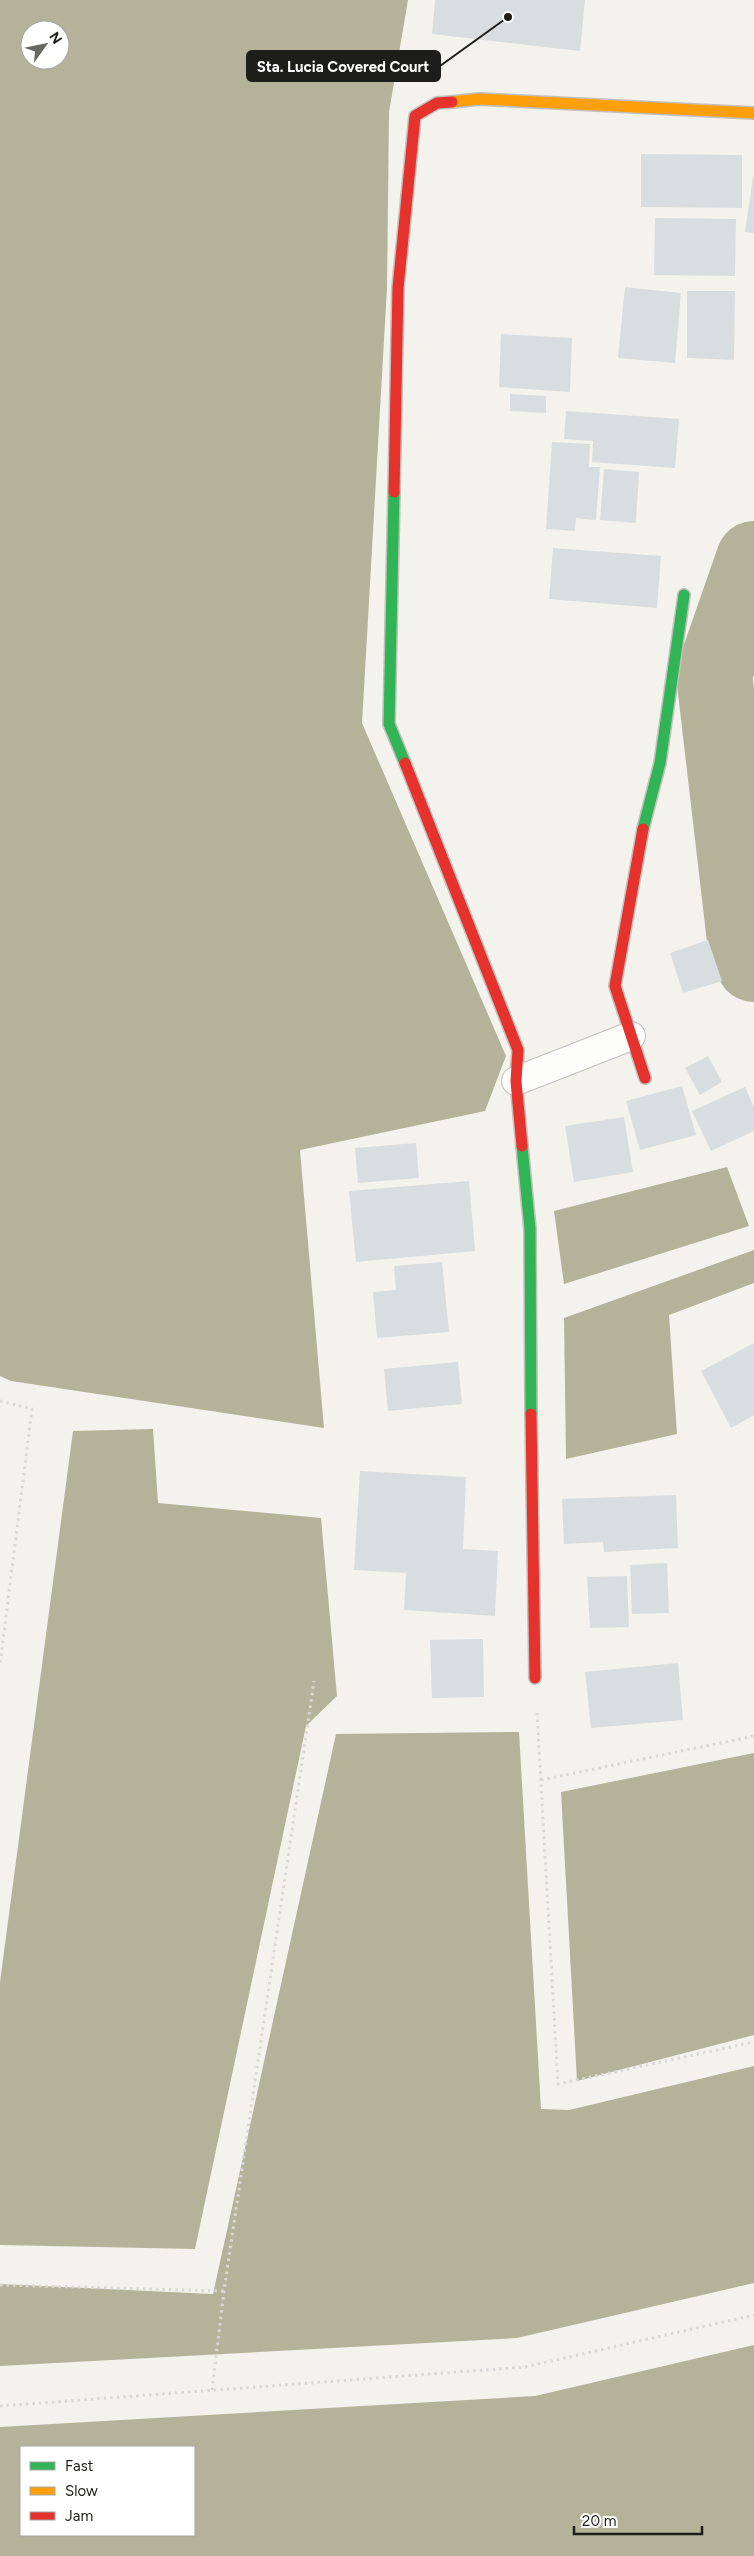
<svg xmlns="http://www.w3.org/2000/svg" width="754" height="2556" font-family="Figtree,sans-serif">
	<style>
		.water { fill: #b5b29a; fill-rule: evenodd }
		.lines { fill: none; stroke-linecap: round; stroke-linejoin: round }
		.river { stroke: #b5b29a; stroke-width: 76 }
		.building { fill: #d8dedf }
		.street-casing { stroke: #c2c0bc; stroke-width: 30 }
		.fast-casing { stroke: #c2c0bc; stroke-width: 14 }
		.slow-casing { stroke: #c2c0bc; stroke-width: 14 }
		.jam-casing { stroke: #c2c0bc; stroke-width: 14 }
		.path { stroke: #dad8d7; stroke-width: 3; stroke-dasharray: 2.5 4; stroke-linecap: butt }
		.street { stroke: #fdfdfc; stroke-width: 28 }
		.fast { stroke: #30b455; stroke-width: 11 }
		.slow { stroke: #ff9f0a; stroke-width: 11 }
		.jam { stroke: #e5322d; stroke-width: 11 }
		.leader { fill: none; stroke: #1d1d19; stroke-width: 2 }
		.callout-dot { fill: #1d1d19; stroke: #fff; stroke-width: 2 }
		.callout { fill: #1d1d19; stroke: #1d1d19; stroke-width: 2 }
		.callout-label { font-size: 15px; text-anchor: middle; font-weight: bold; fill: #fff }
	</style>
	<rect width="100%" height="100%" fill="#f3f2ec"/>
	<path class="water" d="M 0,0 L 408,0 L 389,112 L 387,288 L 362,723 L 506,1056 L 485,1111 L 300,1150 L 324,1428 L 11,1381 L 0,1376 ZM 30,30 L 60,30 L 60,60 L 30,60 Z
		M 727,1167 L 749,1226 L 564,1284 L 554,1211 Z
		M 754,1250 L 754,1283 L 669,1315 L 677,1434 L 566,1459 L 564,1318 Z
		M 153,1429 L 158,1503 L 321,1518 L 337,1696 L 306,1726 L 195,2249 L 0,2245 L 0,1982 L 73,1431 Z
		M 519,1732 L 541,2109 L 569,2110 L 754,2066 L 754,2283 L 517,2338 L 0,2366 L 0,2284 L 213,2294 L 336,1734 Z
		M 754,1753 L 754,2035 L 577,2081 L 561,1792 Z
		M 754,2345 L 754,2556 L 0,2556 L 0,2427 L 535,2396 ZM 21,2447 L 194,2447 L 194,2535 L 21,2535 Z"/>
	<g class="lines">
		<path class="river" d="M 754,559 L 714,674 L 745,940 L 754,964"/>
	</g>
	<path class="building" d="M 435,0 L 585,0 L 580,51 L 432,34 Z
		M 641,154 L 742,155 L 742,208 L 641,207 Z
		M 753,177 L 754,177 L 754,233 L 745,232 Z
		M 655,218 L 736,219 L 735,276 L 654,275 Z
		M 625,287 L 681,293 L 675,363 L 618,358 Z
		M 687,291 L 735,291 L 734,360 L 687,358 Z
		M 501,334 L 572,338 L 570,392 L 499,387 Z
		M 510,394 L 546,396 L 546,413 L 510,411 Z
		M 566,411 L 679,419 L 675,468 L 592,462 L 593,441 L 564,439 Z
		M 552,442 L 590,444 L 589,467 L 600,467 L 596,520 L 576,518 L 575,531 L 546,529 Z
		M 604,469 L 639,472 L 636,523 L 600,520 Z
		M 553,548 L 661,556 L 657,608 L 549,599 Z
		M 708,940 L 722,981 L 683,993 L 670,953 Z
		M 708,1056 L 722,1082 L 700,1095 L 685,1068 Z
		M 682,1086 L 696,1135 L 640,1150 L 626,1101 Z
		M 745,1087 L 754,1107 L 754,1131 L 711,1151 L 692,1111 Z
		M 624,1117 L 633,1172 L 574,1182 L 565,1126 Z
		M 416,1143 L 419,1178 L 358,1183 L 355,1148 Z
		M 469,1181 L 475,1251 L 356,1262 L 349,1191 Z
		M 442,1262 L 449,1332 L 377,1338 L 373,1292 L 396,1290 L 394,1266 Z
		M 754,1343 L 754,1415 L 731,1428 L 701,1371 Z
		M 458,1362 L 462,1404 L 388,1411 L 384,1369 Z
		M 360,1471 L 466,1477 L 463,1549 L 498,1551 L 495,1616 L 404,1610 L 406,1573 L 354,1570 Z
		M 676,1495 L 678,1548 L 604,1552 L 603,1542 L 564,1544 L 562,1499 Z
		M 667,1563 L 669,1613 L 632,1614 L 630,1565 Z
		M 627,1576 L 629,1627 L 590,1628 L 587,1577 Z
		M 483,1639 L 484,1697 L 432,1698 L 430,1640 Z
		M 678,1663 L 683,1720 L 591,1728 L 585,1672 Z"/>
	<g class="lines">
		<g class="street-casing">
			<path id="street" d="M 516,1081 L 631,1036"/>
		</g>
		<g class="fast-casing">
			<path id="fast" d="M 394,492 L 389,724 L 405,763
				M 643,829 L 660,763 L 684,595
				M 522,1146 L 530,1229 L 531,1414"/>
		</g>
		<g class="slow-casing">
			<path id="slow" d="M 452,102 L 479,99 L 754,113"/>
		</g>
		<g class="jam-casing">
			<path id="jam" d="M 394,492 L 398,288 L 415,116 L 437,103 L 452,102
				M 405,763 L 518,1050 L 516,1081 L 522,1146
				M 643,829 L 615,986 L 645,1078
				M 531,1414 L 535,1678"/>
		</g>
		<path class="path" d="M 0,1401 L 32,1409 L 0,1664
			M 537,1713 L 558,2084 L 754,2042
			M 541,1780 L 754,1736
			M 0,2285 L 224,2291
			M 212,2390 L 224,2291 L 314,1681
			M 0,2406 L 525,2367 L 754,2315"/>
		<use href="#street" class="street"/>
		<use href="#fast" class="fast"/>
		<use href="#slow" class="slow"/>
		<use href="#jam" class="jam"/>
	</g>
	<path class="leader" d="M508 17L440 66"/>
	<circle class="callout-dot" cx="508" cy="17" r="5"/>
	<rect class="callout" x="247" y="51" width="193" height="30" rx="5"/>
	<g class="callout-label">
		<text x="343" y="72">Sta. Lucia Covered Court</text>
	</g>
	<rect x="20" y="2446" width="175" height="90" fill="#ffffff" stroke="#a5a5a3"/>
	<rect x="30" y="2462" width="25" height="8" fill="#30b455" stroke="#a5a5a3"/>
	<text x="65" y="2471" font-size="15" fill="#1d1d19">Fast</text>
	<rect x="30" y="2487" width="25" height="8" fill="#ff9f0a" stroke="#a5a5a3"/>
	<text x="65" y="2496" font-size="15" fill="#1d1d19">Slow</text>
	<rect x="30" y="2512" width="25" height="8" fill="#e5322d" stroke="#a5a5a3"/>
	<text x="65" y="2521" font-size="15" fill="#1d1d19">Jam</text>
	<g transform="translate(45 45) rotate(57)"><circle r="24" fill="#ffffff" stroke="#a5a5a3"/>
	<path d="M0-4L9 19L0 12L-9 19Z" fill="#686863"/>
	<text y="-8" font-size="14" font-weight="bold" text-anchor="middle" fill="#1d1d19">N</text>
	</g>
	<path d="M574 2526v8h128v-8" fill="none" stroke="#1d1d19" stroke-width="2.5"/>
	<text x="582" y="2526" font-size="15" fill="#1d1d19" stroke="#ffffff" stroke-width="4" paint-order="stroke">20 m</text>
</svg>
